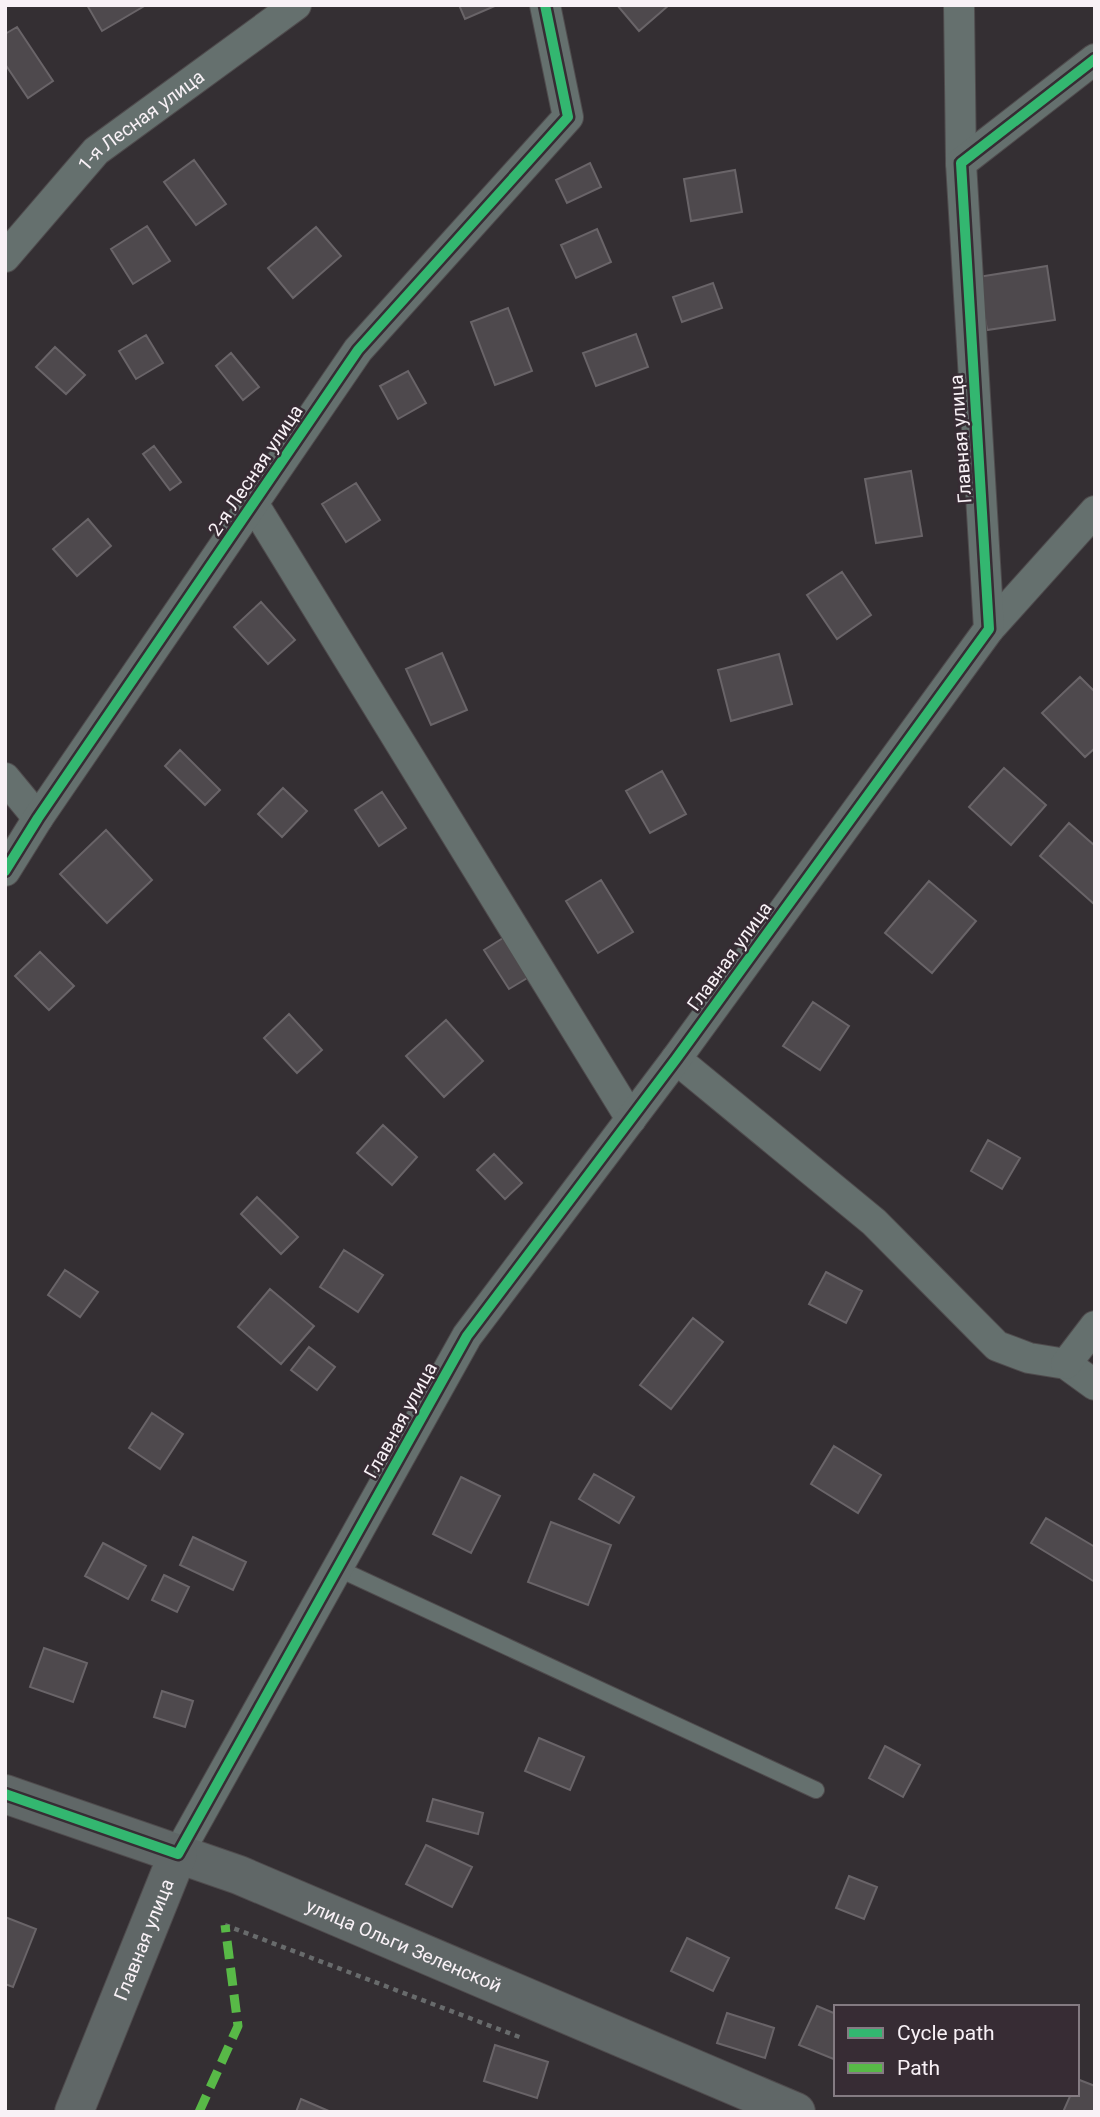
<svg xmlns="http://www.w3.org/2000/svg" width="1100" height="2117" font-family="Roboto,sans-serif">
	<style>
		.building { fill: #4e494d; stroke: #696468; stroke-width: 2 }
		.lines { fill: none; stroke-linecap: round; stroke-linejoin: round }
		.lane-casing { stroke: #4f4b4d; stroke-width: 18 }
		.street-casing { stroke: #4f4b4d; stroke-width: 32 }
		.secondary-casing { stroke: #4f4b4d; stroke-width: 40 }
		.path { stroke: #686b6c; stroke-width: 4.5; stroke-dasharray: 5 5; stroke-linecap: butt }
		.lane { stroke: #65706e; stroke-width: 16 }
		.street { stroke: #65706e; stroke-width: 30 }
		.secondary { stroke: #606767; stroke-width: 38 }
		.quiet { stroke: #58b947; stroke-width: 9; stroke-dasharray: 18 9; stroke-linecap: butt }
		.cycleway-casing { stroke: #372c34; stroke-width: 15 }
		.cycleway { stroke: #33b770; stroke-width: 10 }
		.labels { text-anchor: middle; stroke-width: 5; stroke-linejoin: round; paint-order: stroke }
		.street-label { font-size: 19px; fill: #f8f1f6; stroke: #372c34 }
	</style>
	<rect width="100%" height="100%" fill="#342f33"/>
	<path class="building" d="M 87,5 L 146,5 L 102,31 Z
		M 459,5 L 497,5 L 465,19 Z
		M 617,5 L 669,5 L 639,31 Z
		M 17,27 L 53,81 L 28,98 L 5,64 L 5,34 Z
		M 194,160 L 226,204 L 196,225 L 164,182 Z
		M 590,163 L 601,187 L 567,203 L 556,180 Z
		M 735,170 L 742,212 L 691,221 L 684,179 Z
		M 147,226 L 170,261 L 133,284 L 111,249 Z
		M 316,227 L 341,256 L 293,298 L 268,268 Z
		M 597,229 L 611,262 L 576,278 L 561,245 Z
		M 1047,266 L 1055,320 L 987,330 L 978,277 Z
		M 713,283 L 722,308 L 682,322 L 673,297 Z
		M 508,308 L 532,371 L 495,385 L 471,322 Z
		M 636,334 L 648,367 L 596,386 L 583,353 Z
		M 146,335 L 163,363 L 136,379 L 119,351 Z
		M 55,347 L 85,375 L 66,394 L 36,367 Z
		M 231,353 L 259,387 L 243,400 L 216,366 Z
		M 408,371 L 426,403 L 398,419 L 380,386 Z
		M 154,446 L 181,482 L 170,490 L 143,454 Z
		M 911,471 L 922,536 L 876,543 L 865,479 Z
		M 356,483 L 380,520 L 346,542 L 322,504 Z
		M 88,519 L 111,546 L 77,576 L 53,549 Z
		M 842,572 L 871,615 L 837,639 L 807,595 Z
		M 261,602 L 295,640 L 268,664 L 234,627 Z
		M 442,653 L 467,710 L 431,725 L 406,669 Z
		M 779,654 L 792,704 L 731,721 L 718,670 Z
		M 1080,677 L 1095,692 L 1095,748 L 1085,757 L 1042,713 Z
		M 180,750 L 220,790 L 205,805 L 165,766 Z
		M 1004,768 L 1046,805 L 1011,845 L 969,807 Z
		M 662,771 L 686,814 L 650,833 L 626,791 Z
		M 283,788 L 307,811 L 282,837 L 258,814 Z
		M 382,792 L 406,828 L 379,846 L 355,810 Z
		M 1069,823 L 1095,846 L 1094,904 L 1040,856 Z
		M 106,830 L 152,880 L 107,923 L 60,874 Z
		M 601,880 L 633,932 L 598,953 L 566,901 Z
		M 929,881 L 976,921 L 932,973 L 885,933 Z
		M 503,938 L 529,977 L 509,989 L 484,950 Z
		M 40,952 L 74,986 L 49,1010 L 15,976 Z
		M 813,1002 L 849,1026 L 820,1070 L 783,1046 Z
		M 289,1014 L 322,1050 L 297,1073 L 264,1038 Z
		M 446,1020 L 483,1061 L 444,1097 L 406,1056 Z
		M 383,1125 L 417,1157 L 392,1185 L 357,1153 Z
		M 988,1140 L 1020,1158 L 1002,1189 L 971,1171 Z
		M 494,1154 L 522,1183 L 505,1199 L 477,1170 Z
		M 257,1197 L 298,1237 L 281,1254 L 241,1214 Z
		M 344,1250 L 383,1275 L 358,1312 L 320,1287 Z
		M 65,1270 L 98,1292 L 80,1317 L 48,1295 Z
		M 826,1272 L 862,1291 L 846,1323 L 809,1304 Z
		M 270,1289 L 314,1326 L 281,1364 L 238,1327 Z
		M 693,1318 L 723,1342 L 671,1409 L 640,1385 Z
		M 309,1347 L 335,1367 L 317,1390 L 291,1370 Z
		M 152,1413 L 183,1434 L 160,1469 L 129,1448 Z
		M 834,1446 L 881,1475 L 858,1513 L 811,1484 Z
		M 594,1474 L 634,1497 L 619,1523 L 579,1499 Z
		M 461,1477 L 500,1496 L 471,1553 L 433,1534 Z
		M 1046,1518 L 1095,1547 L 1095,1582 L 1031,1543 Z
		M 551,1522 L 611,1545 L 588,1605 L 528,1582 Z
		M 193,1537 L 246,1562 L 233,1590 L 180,1565 Z
		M 103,1543 L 146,1566 L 128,1599 L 85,1576 Z
		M 164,1575 L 189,1587 L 177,1612 L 152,1600 Z
		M 44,1648 L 87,1663 L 73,1702 L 30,1687 Z
		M 162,1691 L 193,1701 L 185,1727 L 154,1717 Z
		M 539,1738 L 584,1757 L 570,1790 L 525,1771 Z
		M 885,1746 L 920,1765 L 903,1797 L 869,1778 Z
		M 433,1799 L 483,1813 L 478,1834 L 427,1821 Z
		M 426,1845 L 472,1867 L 452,1907 L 406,1884 Z
		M 849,1876 L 877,1887 L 864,1919 L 836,1908 Z
		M 5,1917 L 36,1929 L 13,1987 L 5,1984 Z
		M 687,1938 L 729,1958 L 713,1991 L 671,1971 Z
		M 817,2006 L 836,2014 L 836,2060 L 799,2045 Z
		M 727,2013 L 774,2028 L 765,2058 L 717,2043 Z
		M 495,2045 L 548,2062 L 537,2098 L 484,2081 Z
		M 1077,2079 L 1095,2086 L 1095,2112 L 1063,2112 L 1071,2094 L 1077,2094 Z
		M 301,2099 L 331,2112 L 296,2112 Z"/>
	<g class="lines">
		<g class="lane-casing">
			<path id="lane" d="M 337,1568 L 816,1790"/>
		</g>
		<g class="street-casing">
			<g id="street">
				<path d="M 959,5 L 961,163"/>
				<path id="s1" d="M 5,257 L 96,151 L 296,5"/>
				<path d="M 253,503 L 631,1119"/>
				<path d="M 989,629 L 1095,511"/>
				<path d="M 5,778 L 38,818"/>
				<path d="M 5,871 L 38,818 L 358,350 L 568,117 L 545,5"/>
				<path d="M 676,1059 L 874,1222 L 997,1346 L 1029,1358 L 1066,1364 L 1095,1385"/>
				<path d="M 1066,1364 L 1095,1326"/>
				<path d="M 178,1854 L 467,1336 L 676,1059 L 989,629 L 961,163 L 1095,59"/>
			</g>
		</g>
		<g class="secondary-casing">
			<g id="secondary">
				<path id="s2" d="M 5,1794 L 239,1875 L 796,2112"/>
				<path id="s3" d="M 74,2112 L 178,1854"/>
			</g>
		</g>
		<path class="path" d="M 225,1925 L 522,2038"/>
		<use href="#lane" class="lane"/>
		<use href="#street" class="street"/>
		<use href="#secondary" class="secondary"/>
		<path class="quiet" d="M 199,2112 L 238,2026 L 225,1925"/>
		<g class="cycleway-casing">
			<path id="cycleway" d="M 5,871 L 38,818 L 358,350 L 568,117 L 545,5
				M 5,1794 L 178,1854 L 467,1336 L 676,1059 L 989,629 L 961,163 L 1095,59"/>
		</g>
		<use href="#cycleway" class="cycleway"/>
	</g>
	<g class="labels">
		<g class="street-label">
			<text dy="7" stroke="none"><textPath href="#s1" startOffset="194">1-я Лесная улица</textPath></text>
			<text transform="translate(960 439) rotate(-94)" y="7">Главная улица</text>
			<text transform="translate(255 470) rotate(-56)" y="7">2-я Лесная улица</text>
			<text transform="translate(729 956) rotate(-54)" y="7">Главная улица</text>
			<text transform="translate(400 1420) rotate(-61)" y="7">Главная улица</text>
			<text dy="7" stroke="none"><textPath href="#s3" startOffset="186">Главная улица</textPath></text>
			<text dy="7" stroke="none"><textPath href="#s2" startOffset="427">улица Ольги Зеленской</textPath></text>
		</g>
	</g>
	<rect width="1100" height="2117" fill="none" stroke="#f8f1f6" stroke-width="14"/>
	<rect x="834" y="2005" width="245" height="91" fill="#372c34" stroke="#847b82" stroke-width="2"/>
	<rect x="848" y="2028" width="35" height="10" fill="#33b770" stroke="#847b82" stroke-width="2"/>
	<text x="897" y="2040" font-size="21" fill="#f8f1f6">Cycle path</text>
	<rect x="848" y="2063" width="35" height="10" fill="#58b947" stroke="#847b82" stroke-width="2"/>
	<text x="897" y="2075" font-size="21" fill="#f8f1f6">Path</text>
</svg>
